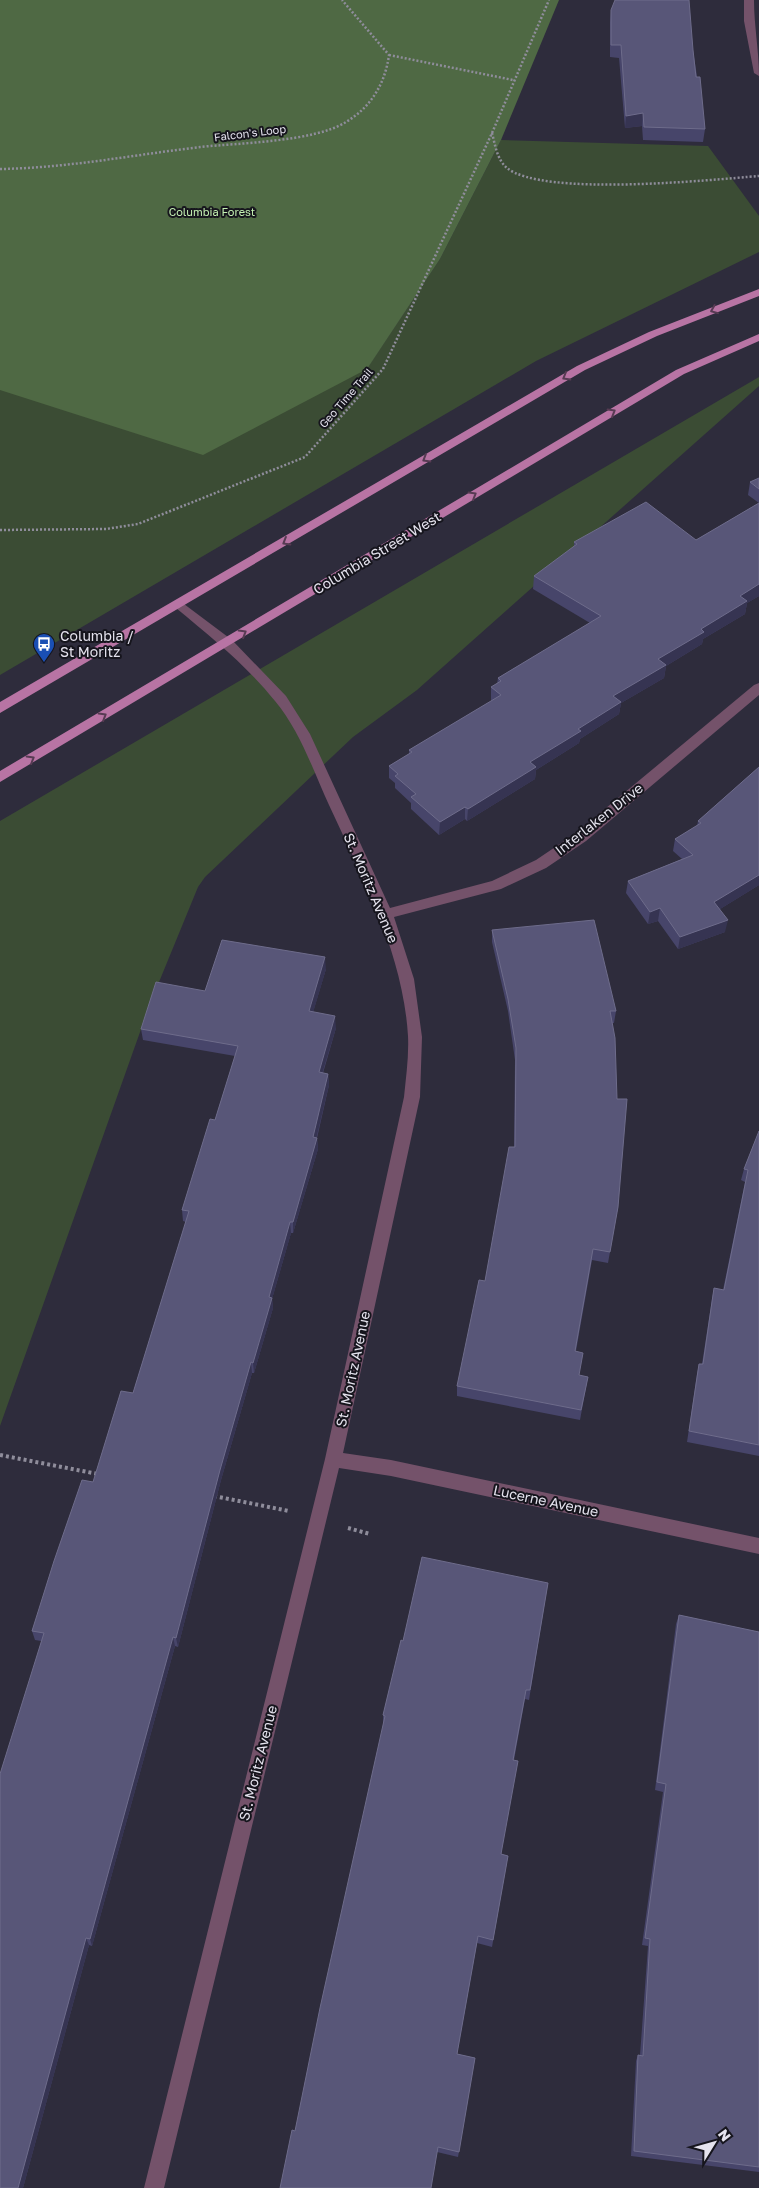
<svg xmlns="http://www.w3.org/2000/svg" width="759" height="2188" font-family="'Golos Text',sans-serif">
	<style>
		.green { fill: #3b4c34 }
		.forest { fill: #4f6944 }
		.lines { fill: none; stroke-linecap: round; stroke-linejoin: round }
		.path-far1 { stroke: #8f8d9b; stroke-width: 2.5; stroke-dasharray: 2 2; stroke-linecap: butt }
		.path { stroke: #8f8d9b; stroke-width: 4; stroke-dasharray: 3 3; stroke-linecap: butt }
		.minor { fill: #74526a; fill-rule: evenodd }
		.major { fill: #b874a4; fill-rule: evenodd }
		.wall { fill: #47456a }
		.shaded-wall { fill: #363452 }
		.building { fill: #585678; stroke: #6e6c8b }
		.oneway { stroke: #573b53 }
		.labels { text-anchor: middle; stroke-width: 4; stroke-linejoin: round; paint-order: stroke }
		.far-street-label { font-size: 11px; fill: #e5e3ee; stroke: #16151d }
		.far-park-label { font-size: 11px; fill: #c4f1b2; stroke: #16151d }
		.street-label { font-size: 14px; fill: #e5e3ee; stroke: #16151d }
		.poi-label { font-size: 14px; fill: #e5e3ee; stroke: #16151d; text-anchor: start }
	</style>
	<rect width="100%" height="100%" fill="#2e2c3c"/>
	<path class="green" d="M 0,0 L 368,367 L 440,259 L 501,140 L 708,146 L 759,216 L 759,252 L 536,361 L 0,675 Z
		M 759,377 L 759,386 L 417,690 L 353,737 L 205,877 L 198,887 L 150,1004 L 0,1426 L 0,821 Z"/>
	<path class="forest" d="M 0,0 L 559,0 L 501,140 L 440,259 L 367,369 L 203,455 L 0,390 Z"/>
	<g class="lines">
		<path class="path-far1" d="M 389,55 L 513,80
			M 492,133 C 495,144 497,160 507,168 C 543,197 709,180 759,176
			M 0,169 C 67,168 133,155 200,147 C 238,143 314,142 346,122 C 371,107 385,84 389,55 L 342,0
			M 0,530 L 106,529 L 138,524 L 305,457 L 383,369 L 492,133 L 549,0"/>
		<path class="path" d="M 0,1455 L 98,1474
			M 214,1496 L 289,1511
			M 348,1528 L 370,1534"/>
		<path class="minor" d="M 744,0 L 754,0 C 754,26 759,50 759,76 L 754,73 L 744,21 Z
			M 180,601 L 232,640 L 286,696 L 310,734 L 390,908 L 492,881 L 536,860 L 576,833 L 754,685 L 759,683 L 759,695 L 586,841 L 546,868 L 501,889 L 394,917 L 414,979 L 422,1037 L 420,1097 L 343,1453 L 391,1460 L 759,1538 L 759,1554 L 391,1476 L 339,1468 L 164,2188 L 144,2188 L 325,1459 L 404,1097 C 406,1077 409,1056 408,1036 C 403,953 363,879 329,805 C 313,770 300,731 275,701 C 246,665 211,637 176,608 L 174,605 Z"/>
		<path class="major" d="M 759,289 L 759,296 L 657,336 L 585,370 L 0,713 L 0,702 L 577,366 L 649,332 Z
			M 759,334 L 759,341 L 684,374 L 0,782 L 0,771 L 676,370 Z"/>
	</g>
	<path class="wall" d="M 611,10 L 693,50 L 705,129 L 703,142 L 643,140 L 642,126 L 625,128 L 619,58 L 610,57 L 610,22 Z
		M 759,478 L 759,503 L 748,495 L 750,482 Z
		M 759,503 L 759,596 L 747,603 L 745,614 L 703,639 L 702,644 L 666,666 L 664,678 L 621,703 L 619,714 L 580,739 L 579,743 L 536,770 L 535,779 L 467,821 L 465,819 L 439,835 L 411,809 L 411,803 L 395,788 L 395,783 L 389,778 L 389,766 L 409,754 L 409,750 L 492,701 L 491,700 L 491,687 L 497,684 L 498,678 L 590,623 L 533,589 L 534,576 L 574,547 L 574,542 L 696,540 Z
		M 759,767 L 759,885 L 720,909 L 725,932 L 678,949 L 658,921 L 648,924 L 626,893 L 628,881 L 682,859 L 673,851 L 675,839 L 697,826 L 698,821 Z
		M 492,930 L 616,1011 L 614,1023 L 612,1023 L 618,1207 L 608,1263 L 592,1260 L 576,1351 L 579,1376 L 588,1377 L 580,1420 L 457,1396 L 457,1386 L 485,1281 L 514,1147 L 515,1060 L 508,1011 L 492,942 Z
		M 326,969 L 313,1012 L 336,1028 L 323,1073 L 328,1074 L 329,1085 L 317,1138 L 318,1149 L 293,1233 L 291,1233 L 272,1299 L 273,1308 L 254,1373 L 252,1373 L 221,1480 L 178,1647 L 175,1646 L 92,1946 L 89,1945 L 23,2188 L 0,2188 L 41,1641 L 35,1640 L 32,1631 L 93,1482 L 133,1393 L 186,1222 L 183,1221 L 182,1210 L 215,1120 L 235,1056 L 143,1040 L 141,1029 Z
		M 759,1131 L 759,1456 L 687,1442 L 697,1374 L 699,1364 L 702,1364 L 712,1299 L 714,1288 L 723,1290 L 745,1182 L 741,1180 L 744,1169 Z
		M 548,1583 L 529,1700 L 525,1699 L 514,1760 L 501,1854 L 508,1856 L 492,1947 L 477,1943 L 457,2054 L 475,2058 L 458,2157 L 437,2152 L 383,1724 L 383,1715 L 403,1641 Z
		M 679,1615 L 759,1632 L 759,2172 L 631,2156 L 636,2061 L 638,2055 L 640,2055 L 648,1946 L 642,1945 L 663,1792 L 655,1790 L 676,1624 Z"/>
	<path class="shaded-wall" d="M 643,113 L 642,126 L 625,128 L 626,116 Z
		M 759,584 L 759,596 L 747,603 L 745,614 L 703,639 L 702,644 L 666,666 L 664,678 L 621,703 L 619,714 L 580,739 L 579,743 L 536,770 L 535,779 L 467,821 L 468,809 L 530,762 L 578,729 L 613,696 L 658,659 L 701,629 L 740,596 Z
		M 465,807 L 465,819 L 439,835 L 440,822 Z
		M 759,875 L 759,885 L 712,914 L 714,902 Z
		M 660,908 L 658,921 L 648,924 L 650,912 Z
		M 728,920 L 725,932 L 678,949 L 680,937 Z
		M 325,957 L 326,969 L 310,1023 L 309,1011 Z
		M 335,1016 L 336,1028 L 319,1084 L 319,1072 Z
		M 328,1074 L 329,1085 L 314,1148 L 313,1137 Z
		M 317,1138 L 318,1149 L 293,1233 L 293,1222 Z
		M 290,1222 L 291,1233 L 272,1299 L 273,1308 L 254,1373 L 253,1363 L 269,1297 Z
		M 251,1362 L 252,1373 L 221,1480 L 178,1647 L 176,1638 L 220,1470 Z
		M 173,1637 L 175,1646 L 92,1946 L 90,1939 Z
		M 86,1938 L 89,1945 L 23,2188 L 18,2188 Z"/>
	<path class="building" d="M 615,0 L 689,0 L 693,50 L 696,77 L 700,77 L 705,129 L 644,127 L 643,113 L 626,116 L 621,45 L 611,45 L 611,10 Z
		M 759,478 L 759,489 L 750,482 Z
		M 646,502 L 696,540 L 759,503 L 759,584 L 740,596 L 747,601 L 701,629 L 704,632 L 658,659 L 666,665 L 613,696 L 621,702 L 578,729 L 581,731 L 530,762 L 536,767 L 468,809 L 465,807 L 440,822 L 411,797 L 416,794 L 395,776 L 398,774 L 389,766 L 412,752 L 409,750 L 501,695 L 491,687 L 501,681 L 498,678 L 601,616 L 534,576 L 577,544 L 574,542 Z
		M 759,767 L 759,875 L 714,902 L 728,920 L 680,937 L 660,908 L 650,912 L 628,881 L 693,855 L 675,839 L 701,823 L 698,821 Z
		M 594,920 L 616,1011 L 610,1011 L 615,1038 L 617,1099 L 627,1099 L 618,1207 L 610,1252 L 593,1249 L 575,1351 L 583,1353 L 579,1375 L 588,1377 L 581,1410 L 457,1386 L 479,1280 L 485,1281 L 509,1147 L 515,1147 L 516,1048 L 508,999 L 492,930 Z
		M 222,940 L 325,957 L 309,1011 L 335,1016 L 319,1072 L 328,1074 L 313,1137 L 317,1138 L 293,1222 L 290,1222 L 269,1297 L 272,1298 L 253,1363 L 251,1362 L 220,1470 L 176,1638 L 173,1637 L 90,1939 L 86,1938 L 18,2188 L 0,2188 L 0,1774 L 44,1633 L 32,1631 L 54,1561 L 82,1480 L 93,1482 L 121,1391 L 133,1393 L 189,1211 L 182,1210 L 210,1119 L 215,1120 L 238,1046 L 141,1029 L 156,982 L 205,991 Z
		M 759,1131 L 759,1445 L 689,1431 L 699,1364 L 703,1364 L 714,1288 L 724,1290 L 748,1170 L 744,1169 Z
		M 422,1557 L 548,1583 L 530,1690 L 526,1690 L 513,1760 L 518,1761 L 501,1854 L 508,1856 L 493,1940 L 478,1936 L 457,2054 L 475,2058 L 459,2152 L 438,2147 L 431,2188 L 280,2188 L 292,2130 L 295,2131 L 320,2008 L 385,1716 L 383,1715 L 401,1640 L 403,1641 Z
		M 679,1615 L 759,1632 L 759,2167 L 634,2151 L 638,2055 L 643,2056 L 650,1939 L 645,1938 L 666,1784 L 657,1782 Z"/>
	<defs><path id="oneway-chevron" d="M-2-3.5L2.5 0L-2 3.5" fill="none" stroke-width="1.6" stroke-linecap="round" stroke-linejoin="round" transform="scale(1.25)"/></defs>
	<g class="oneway">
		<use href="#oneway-chevron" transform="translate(714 310) rotate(158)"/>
		<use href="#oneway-chevron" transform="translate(566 377) rotate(150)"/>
		<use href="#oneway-chevron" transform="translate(612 412) rotate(-31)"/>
		<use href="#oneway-chevron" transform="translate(426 459) rotate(149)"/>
		<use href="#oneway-chevron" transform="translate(473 495) rotate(-31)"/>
		<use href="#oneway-chevron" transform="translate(286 542) rotate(149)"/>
		<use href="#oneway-chevron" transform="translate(243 633) rotate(-31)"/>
		<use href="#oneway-chevron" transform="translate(103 716) rotate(-31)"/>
		<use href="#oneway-chevron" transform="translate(31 759) rotate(-31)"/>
	</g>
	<defs>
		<g id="bus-pin" transform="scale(1.125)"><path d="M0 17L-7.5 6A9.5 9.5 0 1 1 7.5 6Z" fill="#1a4fb4" stroke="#16151d"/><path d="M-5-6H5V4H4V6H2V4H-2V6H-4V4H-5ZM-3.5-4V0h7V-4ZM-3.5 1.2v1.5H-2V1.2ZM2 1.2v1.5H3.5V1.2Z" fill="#fff"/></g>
	</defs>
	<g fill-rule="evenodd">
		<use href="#bus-pin" x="44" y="644"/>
	</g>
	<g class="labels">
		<g class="far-street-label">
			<text transform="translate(250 133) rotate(-7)" y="4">Falcon's Loop</text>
			<text transform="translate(346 398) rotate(-49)" y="4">Geo Time Trail</text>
		</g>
		<g class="far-park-label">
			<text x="212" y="216">Columbia Forest</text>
		</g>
		<g class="street-label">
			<text transform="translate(377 553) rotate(-31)" y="5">Columbia Street West</text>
			<text transform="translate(599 819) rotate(-38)" y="5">Interlaken Drive</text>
			<text transform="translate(371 888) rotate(67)" y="5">St. Moritz Avenue</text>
			<text transform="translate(353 1369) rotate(-78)" y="5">St. Moritz Avenue</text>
			<text transform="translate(546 1501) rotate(12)" y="5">Lucerne Avenue</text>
			<text transform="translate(258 1763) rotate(-76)" y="5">St. Moritz Avenue</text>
		</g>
		<g class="poi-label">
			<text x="60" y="641">Columbia /<tspan x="60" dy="16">St Moritz</tspan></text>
		</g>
	</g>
	<g transform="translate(714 2143) rotate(53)" stroke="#16151d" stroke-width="4" paint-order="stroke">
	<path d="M0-4L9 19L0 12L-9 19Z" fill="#e5e3ee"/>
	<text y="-8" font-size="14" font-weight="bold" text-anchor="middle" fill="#e5e3ee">N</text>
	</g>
</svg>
